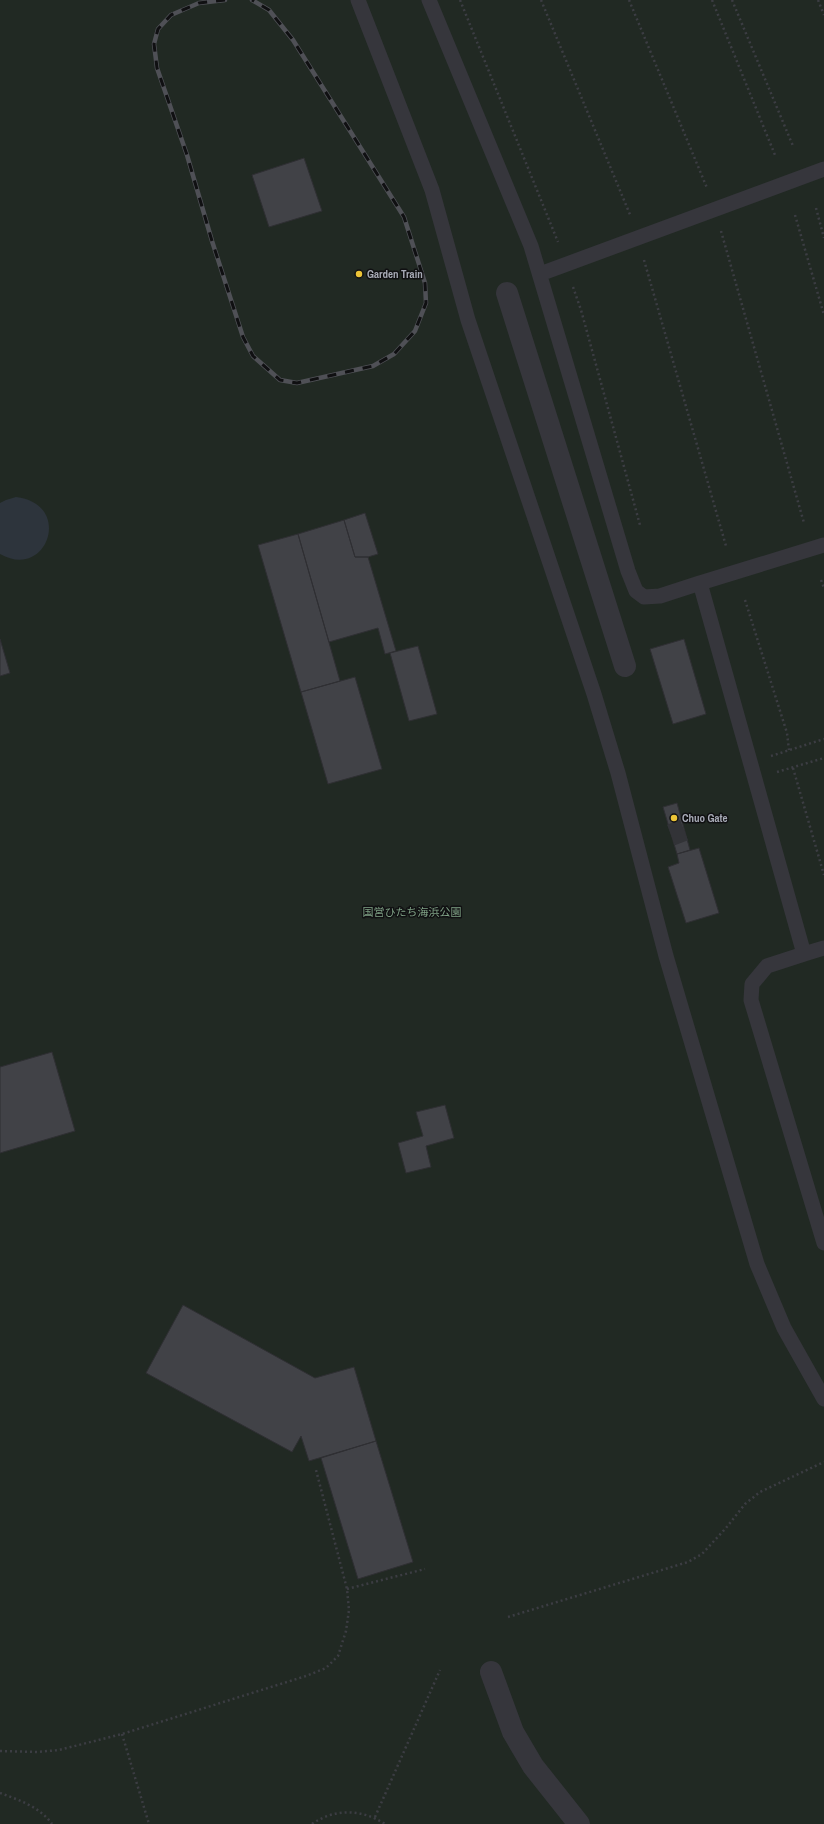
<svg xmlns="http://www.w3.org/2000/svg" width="824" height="1824" font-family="'Archivo Narrow','Noto Sans JP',sans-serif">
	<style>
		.green { fill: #212923 }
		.water { fill: #2d343c }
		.building { fill: #414247; stroke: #2f2f33 }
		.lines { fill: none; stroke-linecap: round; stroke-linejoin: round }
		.street-tunnel { stroke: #323337; stroke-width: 22; stroke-dasharray: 22 11; stroke-linecap: butt }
		.path { stroke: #3c3d43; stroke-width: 2.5; stroke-dasharray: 2 3; stroke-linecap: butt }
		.lane { stroke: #36363c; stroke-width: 15 }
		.street { stroke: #36363c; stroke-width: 22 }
		.rail-casing { stroke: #4f5056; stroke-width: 4.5 }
		.rail { stroke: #101012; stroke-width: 3; stroke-dasharray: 9; stroke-linecap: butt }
		.poi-dot { fill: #edc437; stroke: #101012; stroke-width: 1.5 }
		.labels { text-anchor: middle; stroke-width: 3; stroke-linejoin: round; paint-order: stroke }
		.poi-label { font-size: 11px; font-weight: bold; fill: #a7aab6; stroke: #101012; text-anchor: start }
		.park-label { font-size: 11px; fill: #7fa185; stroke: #101012 }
	</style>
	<rect width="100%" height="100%" fill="#151517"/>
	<path class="green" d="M 0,0 L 824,0 L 824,1824 L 0,1824 Z"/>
	<path class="water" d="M 16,497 C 74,504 47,581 0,554 L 0,503 L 6,500 Z"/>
	<path class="building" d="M 304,158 L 322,211 L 269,227 L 252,175 Z
		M 365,513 L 378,554 L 368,557 L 355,557 L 344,520 Z
		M 344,520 L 355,557 L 368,557 L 396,651 L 385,654 L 378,628 L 329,642 L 298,534 Z
		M 298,534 L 340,681 L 301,692 L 258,545 Z
		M 0,639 L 10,673 L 0,676 Z
		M 684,639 L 706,714 L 673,724 L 650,649 Z
		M 418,646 L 437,714 L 409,721 L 390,653 Z
		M 355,677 L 382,769 L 328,784 L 301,692 Z
		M 677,803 L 690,850 L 677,854 L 663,807 Z
		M 699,848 L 719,913 L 686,923 L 668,867 L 679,863 L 677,854 Z
		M 52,1052 L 75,1131 L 0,1153 L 0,1067 Z
		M 445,1105 L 454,1138 L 426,1146 L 431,1167 L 406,1173 L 398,1143 L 423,1136 L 416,1112 Z
		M 183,1305 L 315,1378 L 354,1367 L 376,1441 L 309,1461 L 301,1436 L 292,1452 L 146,1373 Z
		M 376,1441 L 413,1562 L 358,1579 L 321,1458 Z"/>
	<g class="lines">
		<path class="street-tunnel" d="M 671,835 L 684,830"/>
		<path class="path" d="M 460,0 L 558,242
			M 541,0 L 631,217
			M 629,0 L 707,188
			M 712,0 L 775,155
			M 732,0 L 793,146
			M 818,0 L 824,15
			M 816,208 L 824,238
			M 795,215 L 824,315
			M 721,231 L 804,523
			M 644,260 L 726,546
			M 573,287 L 581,310 L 640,525
			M 821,580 L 824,588
			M 745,600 L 787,733 L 789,750
			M 771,756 L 824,739
			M 793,768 L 824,875
			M 777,772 L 824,758
			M 347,1589 L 425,1569
			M 508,1617 L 688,1562 L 702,1554 L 726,1528 L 745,1504 L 760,1492 L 824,1462
			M 122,1734 L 149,1824
			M 0,1751 L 37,1752 L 59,1750 L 122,1734 L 306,1676 L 326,1668 L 338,1656 L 346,1631 L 349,1610 L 347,1589 L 316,1470
			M 0,1793 C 19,1800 40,1807 52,1824
			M 375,1817 L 440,1670
			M 312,1824 C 335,1808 362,1809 385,1824"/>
		<path class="lane" d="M 358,0 L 432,190 L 468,320 L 594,694 L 618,773 L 666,956 L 757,1264 L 784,1328 L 824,1399
			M 429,0 L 531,246 L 628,571 L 636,591 L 644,597 L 660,596 L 700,583 L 804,954 L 767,966 L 752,984 L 751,1000 L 824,1243
			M 540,274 L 824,169
			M 700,583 L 824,545
			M 804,954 L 824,948"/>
		<path class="street" d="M 507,293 L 625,666
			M 491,1672 L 513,1732 L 533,1766 L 579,1824"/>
		<g class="rail-casing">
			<path id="rail" d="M 225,0 L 199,3 L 171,15 L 158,29 L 154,44 L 157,68 L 187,155 L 212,241 L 243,337 L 253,356 L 280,380 L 297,383 L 373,366 L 394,354 L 415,331 L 426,303 L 425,283 L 404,217 L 293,40 L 269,10 L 252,0"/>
		</g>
		<use href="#rail" class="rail"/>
	</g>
	<g class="poi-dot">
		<circle cx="359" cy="274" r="4"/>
		<circle cx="674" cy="818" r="4"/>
	</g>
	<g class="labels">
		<g class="poi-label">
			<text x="367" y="278">Garden Train</text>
			<text x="682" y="822">Chuo Gate</text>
		</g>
		<g class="park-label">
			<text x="412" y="916">国営ひたち海浜公園</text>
		</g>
	</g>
</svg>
